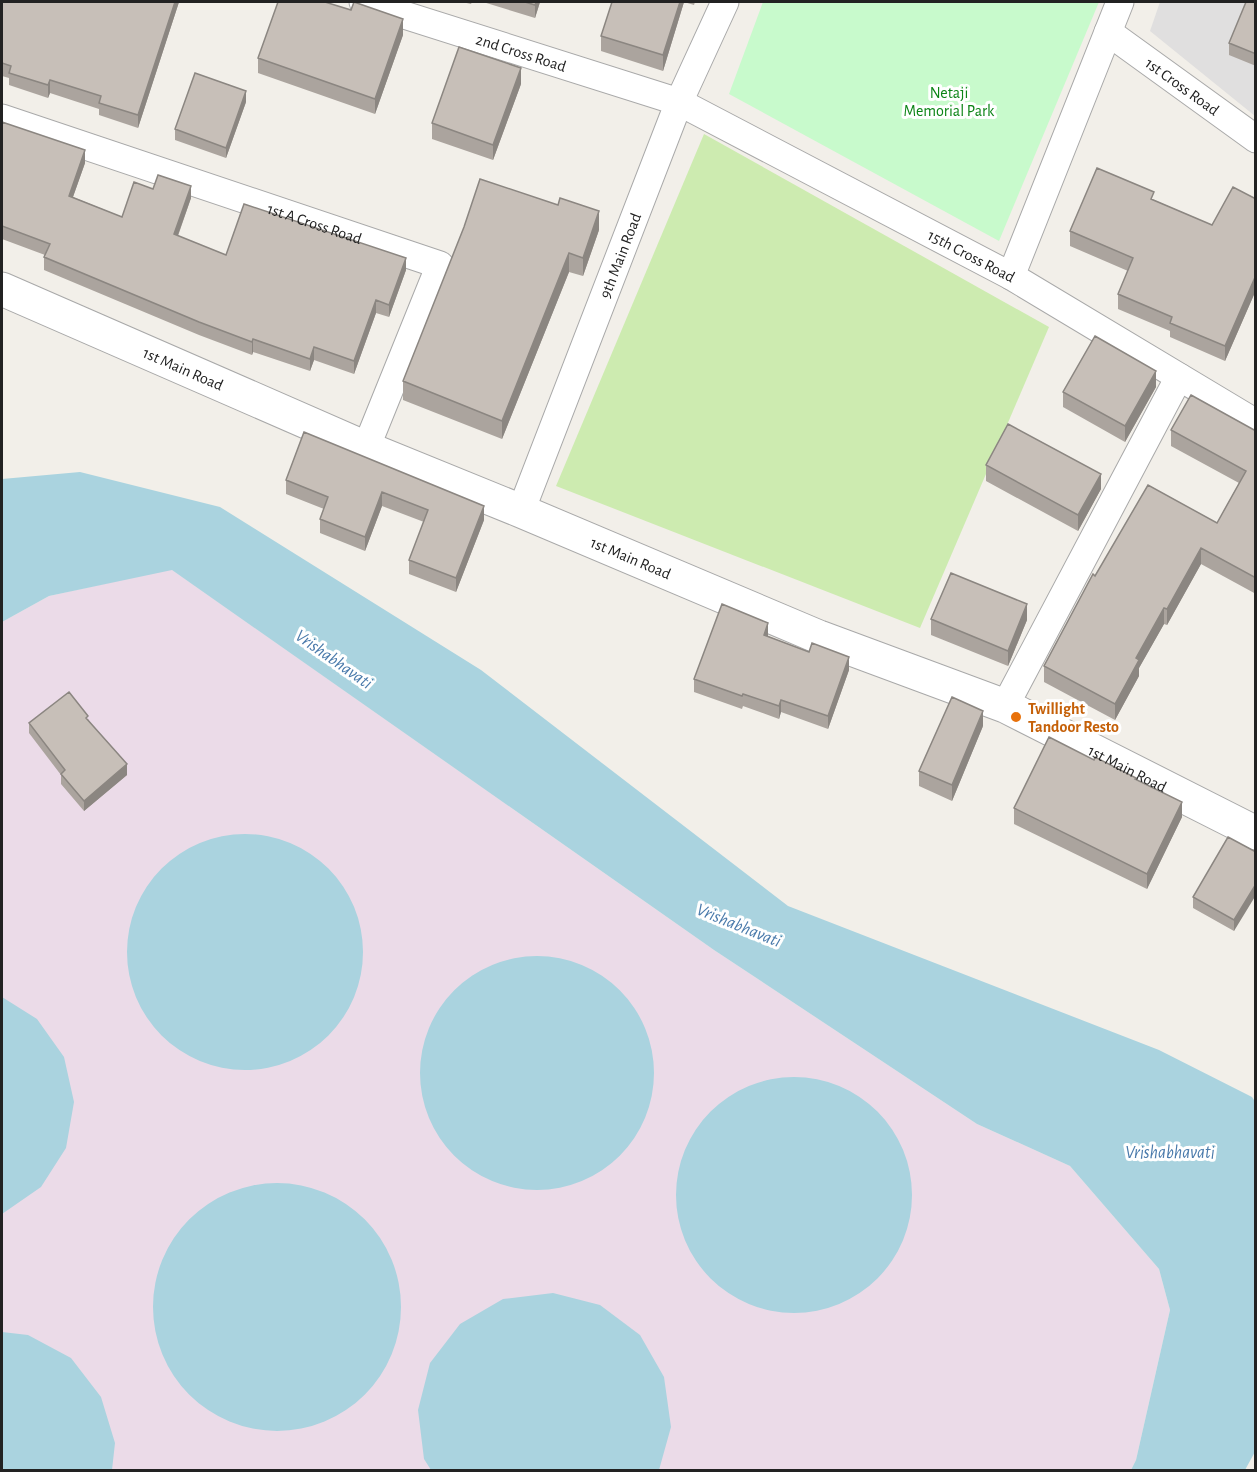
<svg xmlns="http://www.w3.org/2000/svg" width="1257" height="1472" font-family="'Alegreya Sans',sans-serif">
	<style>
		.residential { fill: #e0dfdf }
		.industrial { fill: #ebdbe8 }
		.grass { fill: #cdebb0 }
		.park { fill: #c8facc }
		.water { fill: #aad3df }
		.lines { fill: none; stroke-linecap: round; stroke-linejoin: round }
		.minor-casing { stroke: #a9a9a9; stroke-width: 29 }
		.tertiary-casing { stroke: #a9a9a9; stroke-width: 35 }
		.minor { stroke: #fff; stroke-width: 27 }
		.tertiary { stroke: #fff; stroke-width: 33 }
		.wall { fill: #aba49e }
		.shaded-wall { fill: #8b8681 }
		.building { fill: #c7bfb8; stroke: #8b8681; stroke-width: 1.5 }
		.food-dot { fill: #e8710a; stroke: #fff; stroke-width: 2 }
		.labels { text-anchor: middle; stroke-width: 6; stroke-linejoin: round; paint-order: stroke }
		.street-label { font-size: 16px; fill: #222; stroke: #fff }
		.park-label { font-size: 16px; fill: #0c8416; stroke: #fff }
		.food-label { font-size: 16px; font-weight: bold; fill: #c56008; stroke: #fff; text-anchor: start }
		.water-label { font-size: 18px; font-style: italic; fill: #4a7aab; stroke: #fff }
	</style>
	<rect width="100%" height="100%" fill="#f2efe9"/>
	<path class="residential" d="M 1160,2 L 1255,2 L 1255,116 L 1150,31 Z"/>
	<path class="industrial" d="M 171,569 L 714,950 L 977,1124 L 1070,1166 L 1159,1269 L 1170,1310 L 1136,1460 L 1131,1470 L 2,1470 L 2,622 L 49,596 Z"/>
	<path class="grass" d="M 704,134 L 1049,327 L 920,628 L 556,486 Z"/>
	<path class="park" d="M 763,2 L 1099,2 L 999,241 L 729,94 Z"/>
	<path class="water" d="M 80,472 L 220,507 L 481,670 L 788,906 L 1159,1050 L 1252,1097 L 1256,1103 L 1256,1450 L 1245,1470 L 1131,1470 L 1136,1460 L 1170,1310 L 1159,1269 L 1070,1166 L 977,1124 L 714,950 L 172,570 L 49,596 L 2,622 L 2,479 Z
		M127 952a118 118 0 1 1 236 0a118 118 0 1 1-236 0Z
		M420 1073a117 117 0 1 1 234 0a117 117 0 1 1-234 0Z
		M 2,997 L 37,1019 L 64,1057 L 74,1102 L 66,1148 L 41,1187 L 2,1214 Z
		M676 1195a118 118 0 1 1 236 0a118 118 0 1 1-236 0Z
		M153 1307a124 124 0 1 1 248 0a124 124 0 1 1-248 0Z
		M 553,1293 L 600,1305 L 640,1335 L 664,1377 L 671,1427 L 659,1470 L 431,1470 L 424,1459 L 418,1410 L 430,1363 L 460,1324 L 503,1299 Z
		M 2,1332 L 28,1335 L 71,1358 L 101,1397 L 115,1443 L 112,1470 L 2,1470 Z"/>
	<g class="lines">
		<g class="minor-casing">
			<g id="minor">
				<path id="s1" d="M 363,2 L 679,102 L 1011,276 L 1256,423"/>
				<path id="s2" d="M 1108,32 L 1256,139"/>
				<path id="s3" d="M 2,118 L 440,265 L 366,448"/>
				<path d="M 1011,276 L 1120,2"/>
				<path id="s4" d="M 521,511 L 679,102 L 725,2"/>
				<path d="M 1005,706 L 1179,377"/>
			</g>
		</g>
		<g class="tertiary-casing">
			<g id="tertiary">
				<path id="s5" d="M 2,289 L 366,448 L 521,511 L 819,637 L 1005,706 L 1256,833"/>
			</g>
		</g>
		<use href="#minor" class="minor"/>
		<use href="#tertiary" class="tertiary"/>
	</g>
	<path class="wall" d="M 2,2 L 179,2 L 138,128 L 99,115 L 99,109 L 50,93 L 48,98 L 9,85 L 9,78 L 2,76 Z
		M 462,2 L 472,2 L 471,4 Z
		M 483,2 L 540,2 L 535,18 Z
		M 612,2 L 695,2 L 694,5 L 684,2 L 663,71 L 601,51 L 601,36 Z
		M 1256,2 L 1256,66 L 1229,55 L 1229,43 Z
		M 351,10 L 403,35 L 375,114 L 258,73 L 258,58 Z
		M 521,84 L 493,160 L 432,139 L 432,123 Z
		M 246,102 L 226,158 L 175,140 L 175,129 Z
		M 2,122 L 85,163 L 73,197 L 122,217 L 153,189 L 191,198 L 178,236 L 226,255 L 406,270 L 389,317 L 376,313 L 354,374 L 314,360 L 310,371 L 253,352 L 252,355 L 199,335 L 44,270 L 44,257 L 45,255 L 2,239 Z
		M 1256,199 L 1256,290 L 1225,361 L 1170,337 L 1170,331 L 1118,309 L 1118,294 L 1128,271 L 1070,246 L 1070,231 L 1154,200 L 1212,225 Z
		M 599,230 L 583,276 L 569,272 L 502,439 L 403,400 L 403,381 Z
		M 1156,387 L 1125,442 L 1063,407 L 1063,392 Z
		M 1171,430 L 1256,431 L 1256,594 L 1201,564 L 1167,625 L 1164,624 L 1139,668 L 1139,676 L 1115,720 L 1044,682 L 1044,666 L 1095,576 L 1217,523 L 1239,483 L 1171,446 Z
		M 304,432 L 484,520 L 456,592 L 409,574 L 409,560 L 424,522 L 382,506 L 365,551 L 320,533 L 320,519 L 324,509 L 286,494 L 286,480 Z
		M 986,465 L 1101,489 L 1078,531 L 986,481 Z
		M 931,619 L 1027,620 L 1008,666 L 931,635 Z
		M 768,636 L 849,670 L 828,729 L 781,712 L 779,719 L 743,706 L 742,709 L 694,692 L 694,679 Z
		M 88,719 L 127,775 L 84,811 L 61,784 L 61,775 L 29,733 L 29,723 Z
		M 983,726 L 952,801 L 919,786 L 919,771 Z
		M 1136,780 L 1182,817 L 1147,889 L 1014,824 L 1014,808 Z
		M 1256,852 L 1234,931 L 1193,908 L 1193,897 Z"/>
	<path class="shaded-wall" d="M 175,2 L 179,2 L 138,128 L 138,115 Z
		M 536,2 L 540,2 L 535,18 L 535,5 Z
		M 680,2 L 684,2 L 663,71 L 663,55 Z
		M 403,19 L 403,35 L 375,114 L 375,99 Z
		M 521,68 L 521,84 L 493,160 L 493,145 Z
		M 50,80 L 50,93 L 48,98 L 48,85 Z
		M 246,91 L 246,102 L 226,158 L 226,148 Z
		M 85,150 L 85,163 L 69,208 L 69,196 Z
		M 191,186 L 191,198 L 174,246 L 174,234 Z
		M 599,211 L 599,230 L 583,276 L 583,258 Z
		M 569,253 L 569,272 L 502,439 L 502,421 Z
		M 406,258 L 406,270 L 389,317 L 389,305 Z
		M 1256,275 L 1256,290 L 1225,361 L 1225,346 Z
		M 376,300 L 376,313 L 354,374 L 354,361 Z
		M 253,339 L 253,352 L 252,355 L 252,342 Z
		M 314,347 L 314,360 L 310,371 L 310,359 Z
		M 1156,371 L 1156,387 L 1125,442 L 1125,426 Z
		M 1101,474 L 1101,489 L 1078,531 L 1078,515 Z
		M 382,492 L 382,506 L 365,551 L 365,537 Z
		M 484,506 L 484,520 L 456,592 L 456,578 Z
		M 1201,548 L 1201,564 L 1167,625 L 1167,609 Z
		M 1027,604 L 1027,620 L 1008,666 L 1008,651 Z
		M 1164,608 L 1164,624 L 1139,668 L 1139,676 L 1115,720 L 1115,704 L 1136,658 Z
		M 768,623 L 768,636 L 764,648 L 764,635 Z
		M 849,657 L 849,670 L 828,729 L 828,716 Z
		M 781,700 L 781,712 L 779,719 L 779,706 Z
		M 983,711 L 983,726 L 952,801 L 952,785 Z
		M 127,764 L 127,775 L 84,811 L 84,801 Z
		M 1182,802 L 1182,817 L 1147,889 L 1147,874 Z
		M 1256,884 L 1256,895 L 1234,931 L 1234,920 Z"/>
	<path class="building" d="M 2,2 L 175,2 L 138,115 L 99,103 L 101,96 L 50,80 L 48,85 L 9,73 L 11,66 L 2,63 Z
		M 278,2 L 325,2 L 351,10 L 354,2 L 403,19 L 375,99 L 258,58 Z
		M 525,2 L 536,2 L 535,5 Z
		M 612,2 L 680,2 L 663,55 L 601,36 Z
		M 1246,2 L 1256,2 L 1256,54 L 1229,43 Z
		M 459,47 L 521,68 L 493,145 L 432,123 Z
		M 195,73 L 246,91 L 226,148 L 175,129 Z
		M 2,122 L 85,150 L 69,196 L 122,217 L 134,182 L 153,189 L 158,175 L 191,186 L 174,234 L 226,255 L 244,204 L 406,258 L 389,305 L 376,300 L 354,361 L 314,347 L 310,359 L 253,339 L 252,342 L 199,322 L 44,257 L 50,244 L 2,226 Z
		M 1097,168 L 1154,192 L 1151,199 L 1212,225 L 1233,187 L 1256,199 L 1256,275 L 1225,346 L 1170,323 L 1172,317 L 1118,294 L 1133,258 L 1070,231 Z
		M 480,179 L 558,205 L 560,198 L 599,211 L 583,258 L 569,253 L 502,421 L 403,381 L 464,227 Z
		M 1095,336 L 1156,371 L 1125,426 L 1063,392 Z
		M 1191,395 L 1256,431 L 1256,578 L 1201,548 L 1167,609 L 1164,608 L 1136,658 L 1139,660 L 1115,704 L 1044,666 L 1093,574 L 1095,576 L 1148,485 L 1217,523 L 1246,471 L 1171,430 Z
		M 1008,424 L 1101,474 L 1078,515 L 986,465 Z
		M 304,432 L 484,506 L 456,578 L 409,560 L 428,510 L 382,492 L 365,537 L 320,519 L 328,497 L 286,480 Z
		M 951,573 L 1027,604 L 1008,651 L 931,619 Z
		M 722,604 L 768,623 L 764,635 L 809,652 L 812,643 L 849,657 L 828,716 L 781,700 L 779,706 L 743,694 L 742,696 L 694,679 Z
		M 69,692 L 88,716 L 86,718 L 127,764 L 84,801 L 61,774 L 65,770 L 29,723 Z
		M 952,697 L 983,711 L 952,785 L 919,771 Z
		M 1049,737 L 1094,760 L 1095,757 L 1136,778 L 1135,779 L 1182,802 L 1147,874 L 1014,808 Z
		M 1228,837 L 1256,852 L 1256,884 L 1234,920 L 1193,897 Z"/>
	<circle class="food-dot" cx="1016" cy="717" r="6"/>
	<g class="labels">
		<g class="street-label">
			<text dy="6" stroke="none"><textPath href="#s1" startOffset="166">2nd Cross Road</textPath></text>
			<text dy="6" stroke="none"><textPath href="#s2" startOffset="92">1st Cross Road</textPath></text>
			<text dy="6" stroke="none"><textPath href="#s3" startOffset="330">1st A Cross Road</textPath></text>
			<text dy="6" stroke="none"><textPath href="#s4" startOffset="274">9th Main Road</textPath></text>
			<text dy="6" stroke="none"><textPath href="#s1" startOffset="662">15th Cross Road</textPath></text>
			<text dy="6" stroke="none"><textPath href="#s5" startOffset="198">1st Main Road</textPath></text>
			<text dy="6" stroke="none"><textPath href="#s5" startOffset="684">1st Main Road</textPath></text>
			<text dy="6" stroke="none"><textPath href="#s5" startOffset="1224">1st Main Road</textPath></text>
		</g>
		<g class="park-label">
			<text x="949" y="98">Netaji<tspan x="949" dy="18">Memorial Park</tspan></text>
		</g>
		<g class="food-label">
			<text x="1028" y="714">Twillight<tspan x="1028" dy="18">Tandoor Resto</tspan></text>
		</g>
		<g class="water-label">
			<text transform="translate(334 659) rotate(35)" y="6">Vrishabhavati</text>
			<text transform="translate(739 925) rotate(22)" y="6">Vrishabhavati</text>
			<text x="1170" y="1158">Vrishabhavati</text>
		</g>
	</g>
	<rect width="1257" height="1472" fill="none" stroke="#222222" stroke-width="6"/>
</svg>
